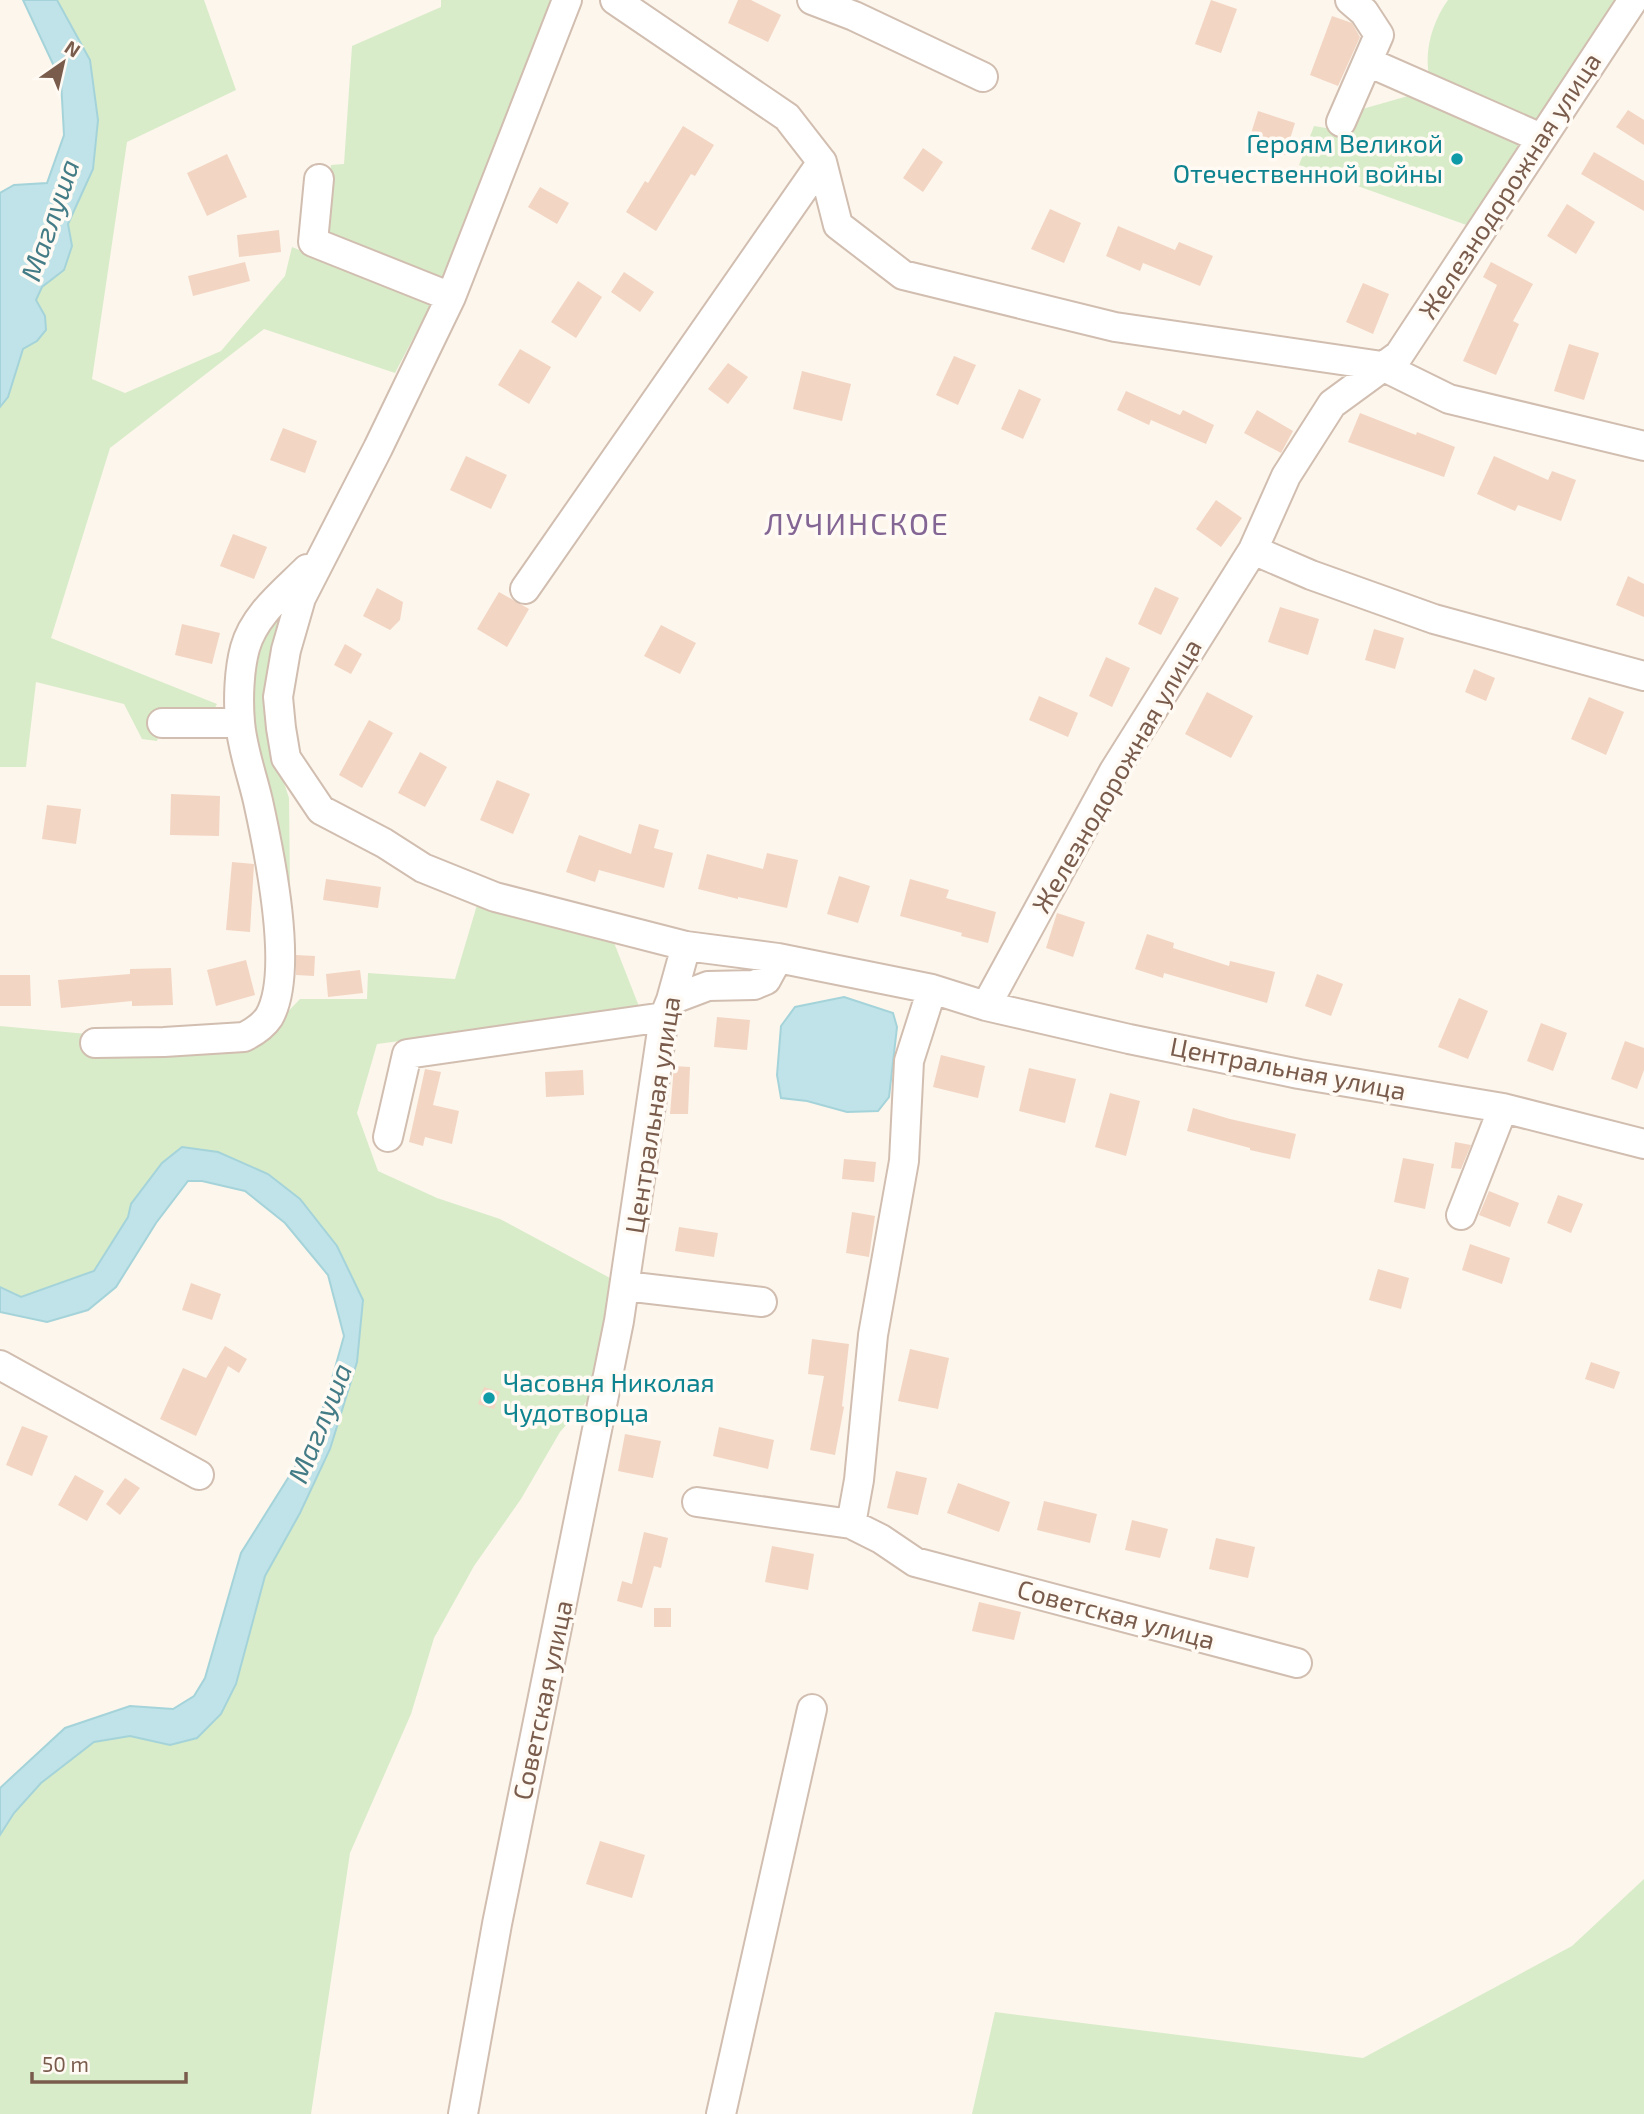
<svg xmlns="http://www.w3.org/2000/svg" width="1644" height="2114" font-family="'Exo 2',sans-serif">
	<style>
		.green { fill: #d8ecc9 }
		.water { fill: #bfe3e8; stroke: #a5d3da; stroke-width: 2 }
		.building { fill: #f3d5c3 }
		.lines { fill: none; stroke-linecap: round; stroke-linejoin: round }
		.minor-casing { stroke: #d1beb0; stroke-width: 32 }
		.minor { stroke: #fff; stroke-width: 28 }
		.culture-dot { fill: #0f9aa8; stroke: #fffaf3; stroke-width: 2.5 }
		.labels { text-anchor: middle; stroke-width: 7; stroke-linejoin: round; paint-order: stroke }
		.culture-label { font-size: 26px; fill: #0d838f; stroke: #fffaf3; text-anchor: end }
		.street-label { font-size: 26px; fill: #7a5c4d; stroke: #fffaf3 }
		.water-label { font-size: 28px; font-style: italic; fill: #437c86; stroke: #fffaf3 }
		.quarter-label { font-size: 30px; letter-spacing: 2px; fill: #846695; stroke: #fffaf3 }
	</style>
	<rect width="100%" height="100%" fill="#fdf6ec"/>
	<path class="green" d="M 57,0 L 204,0 L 236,90 L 127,142 L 92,379 L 125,393 L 221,351 L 285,276 L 292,247 L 431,304 L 395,373 L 264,329 L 110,448 L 51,638 L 217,704 L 210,716 L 162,723 L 157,741 L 142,739 L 124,704 L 36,682 L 26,767 L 0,767 L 0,407 L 8,397 L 23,349 L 37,341 L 45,316 L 35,300 L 42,287 L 64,270 L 72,246 L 68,224 L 93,169 L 98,120 L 90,60 Z
		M 441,0 L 553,0 L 442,280 L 324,234 L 331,165 L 344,164 L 352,46 L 441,7 Z
		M 1448,0 L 1620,0 L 1536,124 L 1429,76 C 1424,49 1433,21 1448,0 Z
		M 1415,94 L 1514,138 L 1522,147 L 1472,227 L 1299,165 L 1314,126 L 1344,131 L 1359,110 Z
		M 276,614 L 283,615 L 277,761 L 289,798 L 291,982 L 246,747 L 254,653 Z
		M 477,905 L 613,940 L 640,1009 L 377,1044 L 357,1113 L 378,1171 L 437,1198 L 500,1219 L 625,1286 L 608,1377 L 560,1432 L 521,1499 L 474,1566 L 434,1638 L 411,1714 L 350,1853 L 311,2114 L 0,2114 L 0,1835 L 14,1813 L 41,1783 L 94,1742 L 130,1736 L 170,1745 L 197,1738 L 221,1714 L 236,1684 L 265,1576 L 300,1513 L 330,1449 L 357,1362 L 363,1300 L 218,1152 L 132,1204 L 128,1217 L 94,1271 L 21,1297 L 0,1287 L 0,1026 L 87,1034 L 278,1022 L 300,999 L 367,999 L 368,973 L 455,979 Z
		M 1644,1879 L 1644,2114 L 972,2114 L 995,2012 L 1363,2058 L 1572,1946 Z"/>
	<path class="water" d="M 23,0 L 57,0 L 90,60 L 98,120 L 93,169 L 68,224 L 72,246 L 64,270 L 42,287 L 36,300 L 45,316 L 46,330 L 37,341 L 23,349 L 8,397 L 0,407 L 0,193 L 14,185 L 47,183 L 64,135 L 61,81 Z
		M 844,997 L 893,1013 L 897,1027 L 889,1097 L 878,1111 L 847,1112 L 807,1101 L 781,1098 L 777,1075 L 781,1026 L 795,1007 Z
		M 182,1147 L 218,1152 L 268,1174 L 300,1199 L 337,1246 L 363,1300 L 357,1362 L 330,1449 L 300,1513 L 265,1576 L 236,1684 L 221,1714 L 197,1738 L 170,1745 L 130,1736 L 94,1742 L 41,1783 L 14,1813 L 0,1835 L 0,1788 L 65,1728 L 130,1706 L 173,1709 L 194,1696 L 205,1678 L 241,1553 L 305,1451 L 326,1400 L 344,1336 L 328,1275 L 285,1223 L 245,1191 L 202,1181 L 188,1181 L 156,1223 L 116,1287 L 88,1310 L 47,1322 L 0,1312 L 0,1287 L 21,1297 L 94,1271 L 128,1217 L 131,1204 L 162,1163 Z"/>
	<path class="building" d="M 738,0 L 751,0 L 781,15 L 768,42 L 728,23 Z
		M 1211,0 L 1237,9 L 1221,53 L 1195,44 Z
		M 1332,16 L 1352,23 L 1360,37 L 1338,86 L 1310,75 Z
		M 1628,110 L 1644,120 L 1644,145 L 1616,127 Z
		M 1258,111 L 1295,123 L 1285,155 L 1248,143 Z
		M 683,126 L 714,145 L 695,176 L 691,174 L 656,231 L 626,212 L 645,181 L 648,183 Z
		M 923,148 L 943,162 L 923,192 L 903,178 Z
		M 1594,152 L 1644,181 L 1644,211 L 1581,174 Z
		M 227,154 L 247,197 L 207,216 L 187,173 Z
		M 540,187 L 569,203 L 557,224 L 528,207 Z
		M 1567,204 L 1595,222 L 1576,254 L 1547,236 Z
		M 1050,209 L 1081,223 L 1064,263 L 1031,249 Z
		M 1118,226 L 1175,250 L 1179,242 L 1213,256 L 1200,286 L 1143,263 L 1140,271 L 1106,256 Z
		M 279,230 L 281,252 L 239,257 L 237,235 Z
		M 245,262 L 250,281 L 193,296 L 188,276 Z
		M 1491,262 L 1533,284 L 1513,321 L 1519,324 L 1496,375 L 1463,361 L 1497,285 L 1483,277 Z
		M 624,272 L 654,292 L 640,312 L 611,292 Z
		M 578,281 L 602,297 L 576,338 L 551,322 Z
		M 1363,283 L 1389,294 L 1373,334 L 1346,322 Z
		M 1569,344 L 1599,353 L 1584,400 L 1554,391 Z
		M 520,349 L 551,367 L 529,404 L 498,385 Z
		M 954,356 L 976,365 L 958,405 L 936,395 Z
		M 728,363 L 748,377 L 728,404 L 708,389 Z
		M 802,371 L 851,384 L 842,421 L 793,409 Z
		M 1019,389 L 1041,399 L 1023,439 L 1001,429 Z
		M 1126,391 L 1180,415 L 1183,410 L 1214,425 L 1206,444 L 1151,420 L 1149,425 L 1117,410 Z
		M 1257,410 L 1293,431 L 1281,453 L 1244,433 Z
		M 1360,413 L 1416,435 L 1417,432 L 1455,447 L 1444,477 L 1348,442 Z
		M 283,428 L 317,441 L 305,473 L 270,460 Z
		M 466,456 L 507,475 L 491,509 L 450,490 Z
		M 1494,456 L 1548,480 L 1552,471 L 1576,480 L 1561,521 L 1518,505 L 1515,511 L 1477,494 Z
		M 1216,500 L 1242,518 L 1221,547 L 1196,529 Z
		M 233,534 L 267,547 L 254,579 L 220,566 Z
		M 1628,576 L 1644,584 L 1644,617 L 1616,605 Z
		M 1155,587 L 1179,598 L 1161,635 L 1138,624 Z
		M 377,588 L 403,602 L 400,620 L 390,630 L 363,616 Z
		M 499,592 L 529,609 L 507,647 L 477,629 Z
		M 1280,607 L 1319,619 L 1308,655 L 1268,642 Z
		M 182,624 L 220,633 L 212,664 L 175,655 Z
		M 661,625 L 696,643 L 680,674 L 644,656 Z
		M 1374,629 L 1404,638 L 1395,669 L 1365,660 Z
		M 345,644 L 362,654 L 351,674 L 334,665 Z
		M 1106,657 L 1130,668 L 1112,707 L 1089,696 Z
		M 1474,669 L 1495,678 L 1486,701 L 1465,692 Z
		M 1207,692 L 1253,716 L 1231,758 L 1185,734 Z
		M 1039,696 L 1078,713 L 1068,737 L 1029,720 Z
		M 1589,697 L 1624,712 L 1606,755 L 1571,739 Z
		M 369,720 L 393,733 L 362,788 L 339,775 Z
		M 420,752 L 447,767 L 425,807 L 398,793 Z
		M 497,780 L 530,794 L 513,834 L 480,820 Z
		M 171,794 L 220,796 L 219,836 L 170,835 Z
		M 47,805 L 81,809 L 76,844 L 42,839 Z
		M 639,824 L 659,830 L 654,848 L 673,853 L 664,888 L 599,870 L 595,882 L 566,872 L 579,835 L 631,854 Z
		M 767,853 L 798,860 L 787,908 L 738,897 L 738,899 L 698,889 L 707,854 L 763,869 Z
		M 232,862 L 254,864 L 250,932 L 226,930 Z
		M 839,876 L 870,886 L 858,923 L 827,914 Z
		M 326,879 L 381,887 L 378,908 L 323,900 Z
		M 910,879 L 949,890 L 946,898 L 996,912 L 988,943 L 961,936 L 962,933 L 900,916 Z
		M 1057,913 L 1085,922 L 1073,957 L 1046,948 Z
		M 1147,934 L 1174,943 L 1173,948 L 1229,966 L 1230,961 L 1275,972 L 1267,1003 L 1164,973 L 1163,978 L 1135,969 Z
		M 296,955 L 315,956 L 314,976 L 296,975 Z
		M 246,960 L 255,995 L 216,1006 L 207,970 Z
		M 171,968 L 173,1005 L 132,1006 L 132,1001 L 61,1008 L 58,980 L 130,974 L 130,969 Z
		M 360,970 L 363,993 L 328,997 L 326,974 Z
		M 1317,974 L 1343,984 L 1331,1016 L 1305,1006 Z
		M 0,975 L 30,975 L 31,1006 L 0,1006 Z
		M 1459,998 L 1488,1011 L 1468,1059 L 1438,1047 Z
		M 717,1017 L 750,1020 L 747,1050 L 714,1047 Z
		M 1541,1023 L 1567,1033 L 1553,1071 L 1527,1061 Z
		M 1625,1041 L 1644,1048 L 1644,1070 L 1637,1089 L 1611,1079 Z
		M 941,1055 L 985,1066 L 978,1098 L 933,1087 Z
		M 674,1066 L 690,1067 L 688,1114 L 670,1114 Z
		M 1029,1068 L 1076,1079 L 1065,1123 L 1019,1111 Z
		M 425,1069 L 441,1072 L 433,1105 L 459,1111 L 452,1144 L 425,1137 L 423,1146 L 409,1142 Z
		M 583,1070 L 584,1095 L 546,1097 L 545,1072 Z
		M 1110,1093 L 1140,1101 L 1126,1156 L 1095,1147 Z
		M 1193,1108 L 1230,1119 L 1296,1134 L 1290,1159 L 1250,1150 L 1250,1148 L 1187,1131 Z
		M 1455,1142 L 1471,1145 L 1461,1169 L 1451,1168 Z
		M 1403,1158 L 1434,1164 L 1425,1209 L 1394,1202 Z
		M 844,1159 L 876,1162 L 874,1182 L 842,1179 Z
		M 1489,1191 L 1519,1203 L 1510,1227 L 1479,1215 Z
		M 1558,1195 L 1583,1204 L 1571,1233 L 1547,1223 Z
		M 852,1212 L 875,1216 L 869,1257 L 846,1253 Z
		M 679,1227 L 718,1233 L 714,1257 L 675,1251 Z
		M 1470,1244 L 1510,1258 L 1502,1284 L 1462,1270 Z
		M 1378,1269 L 1409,1278 L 1401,1309 L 1369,1300 Z
		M 191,1283 L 221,1294 L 212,1320 L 182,1310 Z
		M 812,1339 L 849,1344 L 842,1406 L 844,1407 L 835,1455 L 810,1450 L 824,1376 L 808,1374 Z
		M 225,1346 L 247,1359 L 239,1373 L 228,1366 L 196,1436 L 160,1419 L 183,1368 L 206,1378 Z
		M 910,1349 L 949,1358 L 938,1409 L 898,1401 Z
		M 1591,1362 L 1620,1372 L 1614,1389 L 1585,1379 Z
		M 484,1387 L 500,1392 L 494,1409 L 478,1404 Z
		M 22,1426 L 48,1436 L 32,1476 L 6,1465 Z
		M 719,1427 L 774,1440 L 768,1469 L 713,1456 Z
		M 625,1434 L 661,1441 L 653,1478 L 618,1471 Z
		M 896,1471 L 927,1478 L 918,1515 L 887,1508 Z
		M 75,1475 L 104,1491 L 87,1521 L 58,1505 Z
		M 125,1478 L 140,1488 L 120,1515 L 106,1504 Z
		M 958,1483 L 1010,1502 L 999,1532 L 947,1513 Z
		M 1044,1501 L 1097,1514 L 1090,1543 L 1037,1530 Z
		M 1132,1520 L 1168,1529 L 1160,1558 L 1125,1550 Z
		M 644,1532 L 668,1538 L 661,1568 L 654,1566 L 642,1608 L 617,1601 L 622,1581 L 632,1584 Z
		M 1216,1538 L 1255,1547 L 1248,1578 L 1209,1569 Z
		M 772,1546 L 814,1554 L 808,1590 L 765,1582 Z
		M 979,1602 L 1021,1612 L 1014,1640 L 972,1631 Z
		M 654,1608 L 671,1608 L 671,1627 L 654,1627 Z
		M 600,1841 L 645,1855 L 632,1898 L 586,1884 Z"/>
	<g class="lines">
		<g class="minor-casing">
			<path id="minor" d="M 567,0 L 451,297 L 378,448 L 301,598 L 286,650 L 278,697 L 281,728 L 286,758 L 321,810 L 384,843 L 423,868 L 495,897 L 686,946 L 778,958 L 932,989 L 986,1006 L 1129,1039 L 1299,1074 L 1503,1108 L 1644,1144
				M 615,0 L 787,117 L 822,162 L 838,225 L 903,275 L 1115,327 L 1382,366 L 1449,399 L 1644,446
				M 812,0 L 854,16 L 983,77
				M 1368,62 L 1541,138
				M 1341,122 L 1379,35 L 1364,12 L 1350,0
				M 319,179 L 313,242 L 451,297
				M 1253,550 L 1311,575 L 1434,619 L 1644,676
				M 525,589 L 822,162
				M 162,723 L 240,723
				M 671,1000 L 708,986 L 754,985 L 766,980 L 778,958
				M 986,1006 L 1114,771 L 1253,550 L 1286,476 L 1332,404 L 1399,355 L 1633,0
				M 95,1043 L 164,1042 L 244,1037 C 254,1032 263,1026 269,1017 C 295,972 269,851 258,801 C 252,775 242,748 240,722 C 238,700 239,670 245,648 C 254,615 284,592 307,569
				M 388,1137 L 407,1054 L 664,1017
				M 1461,1215 L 1503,1108
				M 625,1286 L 762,1302
				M 0,1365 L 199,1475
				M 697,1502 L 851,1524 L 881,1539 L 915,1562 L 1297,1663
				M 851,1524 L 859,1480 L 873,1335 L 904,1161 L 909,1061 L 932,989
				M 463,2114 L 497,1924 L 619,1321 L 664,1017 L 671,1000 L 686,946
				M 721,2114 L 812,1709"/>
		</g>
		<use href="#minor" class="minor"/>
	</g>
	<g class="culture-dot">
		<circle cx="1457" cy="159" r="7"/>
		<circle cx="489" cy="1398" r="7"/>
	</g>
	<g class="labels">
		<g class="culture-label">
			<text x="1443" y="153">Героям Великой<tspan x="1443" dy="30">Отечественной войны</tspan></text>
			<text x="503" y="1392" text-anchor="start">Часовня Николая<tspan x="503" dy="30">Чудотворца</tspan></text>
		</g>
		<g class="street-label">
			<text transform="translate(1510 186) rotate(-57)" y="9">Железнодорожная улица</text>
			<text transform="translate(1117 776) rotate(-60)" y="9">Железнодорожная улица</text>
			<text transform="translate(1288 1069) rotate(11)" y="9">Центральная улица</text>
			<text transform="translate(653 1115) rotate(-81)" y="9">Центральная улица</text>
			<text transform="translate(1116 1615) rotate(15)" y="9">Советская улица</text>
			<text transform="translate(543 1700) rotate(-78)" y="9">Советская улица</text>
		</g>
		<g class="water-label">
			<text transform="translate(50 220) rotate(-71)" y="10">Маглуша</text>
			<text transform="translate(320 1423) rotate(-68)" y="10">Маглуша</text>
		</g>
		<g class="quarter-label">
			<text x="857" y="535">ЛУЧИНСКОЕ</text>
		</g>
	</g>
	<g transform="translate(63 63) rotate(34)" stroke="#fffaf3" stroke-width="5" paint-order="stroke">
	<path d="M0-5L12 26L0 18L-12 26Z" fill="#7a5c4d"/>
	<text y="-10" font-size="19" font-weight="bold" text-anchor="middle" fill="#7a5c4d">N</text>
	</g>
	<path d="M32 2072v10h154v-10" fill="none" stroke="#7a5c4d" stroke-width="3.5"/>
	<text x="42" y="2072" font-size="21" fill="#7a5c4d" stroke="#fffaf3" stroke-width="5" paint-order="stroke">50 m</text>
</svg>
